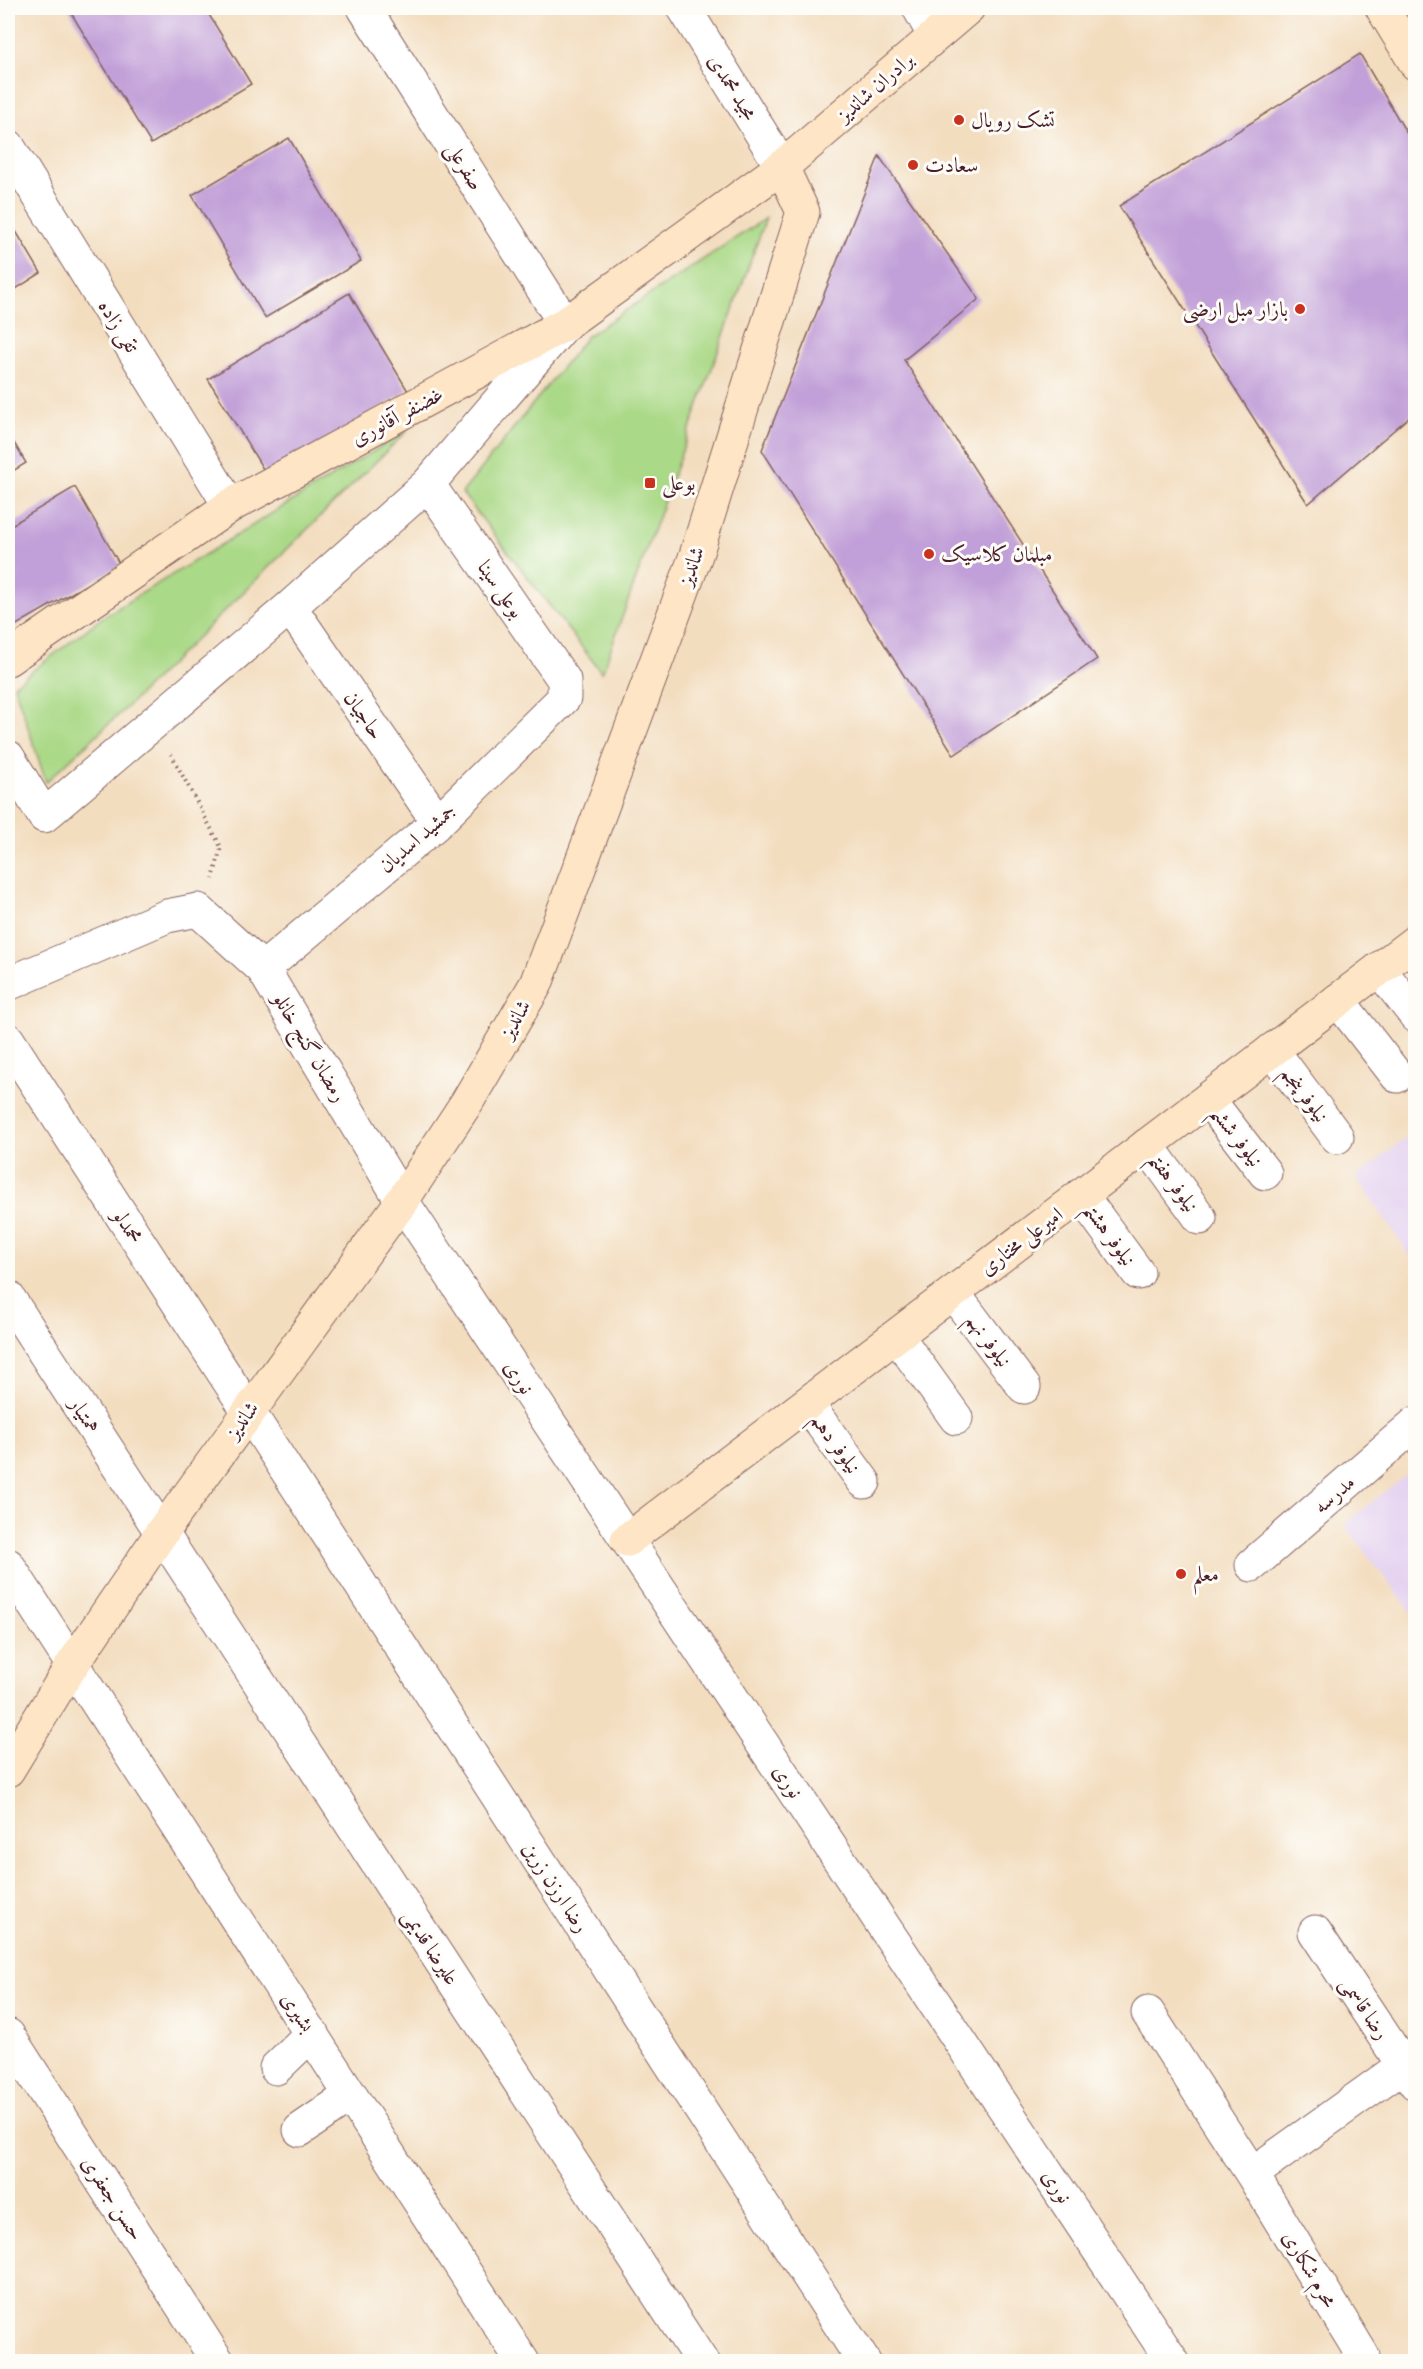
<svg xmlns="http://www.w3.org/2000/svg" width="1423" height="2369" font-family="'IM FELL Double Pica',Amiri,serif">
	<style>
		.built { fill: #e5d3f1 }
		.green { fill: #aad987; stroke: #7a7c59; stroke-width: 1.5 }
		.building { fill: #c19fd8 }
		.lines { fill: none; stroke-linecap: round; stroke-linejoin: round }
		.street-casing { stroke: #85625f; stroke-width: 35 }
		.secondary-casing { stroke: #85625f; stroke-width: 35 }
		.path { stroke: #85625f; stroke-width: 4; stroke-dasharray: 1.5 4.5; stroke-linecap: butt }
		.street { stroke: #fff; stroke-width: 33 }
		.secondary { stroke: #fde5c5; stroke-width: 33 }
		.poi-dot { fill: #c8321e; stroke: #fdfcf7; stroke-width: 2 }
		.labels { text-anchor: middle; stroke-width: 6; stroke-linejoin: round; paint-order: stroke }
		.street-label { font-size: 21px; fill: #4a1f2b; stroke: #fdfcf7 }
		.poi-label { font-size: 21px; fill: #4a1f2b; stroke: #fdfcf7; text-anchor: start }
	</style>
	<rect width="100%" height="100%" fill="#fdfcf7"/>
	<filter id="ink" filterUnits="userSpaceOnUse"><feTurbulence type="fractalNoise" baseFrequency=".0167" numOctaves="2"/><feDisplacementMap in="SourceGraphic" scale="12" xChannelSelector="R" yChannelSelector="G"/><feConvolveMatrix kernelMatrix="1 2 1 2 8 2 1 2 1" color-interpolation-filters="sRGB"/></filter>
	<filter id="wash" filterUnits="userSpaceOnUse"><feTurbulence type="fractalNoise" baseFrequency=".008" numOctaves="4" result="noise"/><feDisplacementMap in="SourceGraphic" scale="24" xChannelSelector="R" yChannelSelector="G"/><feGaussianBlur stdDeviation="1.35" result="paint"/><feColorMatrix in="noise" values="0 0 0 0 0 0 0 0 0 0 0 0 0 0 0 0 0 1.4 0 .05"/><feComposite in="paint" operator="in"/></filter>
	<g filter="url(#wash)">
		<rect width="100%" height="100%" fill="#f3ddbf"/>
		<path class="built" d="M 1415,1131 L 1415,1263 L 1356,1177 Z
			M 1415,1468 L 1415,1617 L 1344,1524 Z"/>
		<path class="green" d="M 766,218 L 602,673 L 462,493 L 587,336 Z
			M 408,430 L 128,706 L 46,782 L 14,685 L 103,617 Z"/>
		<g id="blocks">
			<path class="building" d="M 68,8 L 205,8 L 251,84 L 151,144 Z
				M 1360,54 L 1416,149 L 1416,411 L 1308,504 L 1119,206 Z
				M 289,138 L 361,261 L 265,318 L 192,195 Z
				M 879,156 L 979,299 L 904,360 L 1097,659 L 954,755 L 762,450 Z
				M 8,218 L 41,273 L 8,294 Z
				M 349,293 L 408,391 L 268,477 L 208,379 Z
				M 8,433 L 26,463 L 8,474 Z
				M 75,487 L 120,565 L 8,630 L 8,527 Z"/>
		</g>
	</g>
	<g filter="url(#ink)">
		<use href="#blocks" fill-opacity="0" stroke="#85625f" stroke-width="1.5"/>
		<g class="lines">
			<g class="street-casing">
				<path id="street" d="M 684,8 L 782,167
					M 919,8 L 934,35
					M 8,146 L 230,506
					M 290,607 L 438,822
					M 8,757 L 44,816 L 290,607 L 428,484 L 565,324 L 364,8
					M 263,969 L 438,822 L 564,698 L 564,680 L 428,484
					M 1379,969 L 1416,1016
					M 8,984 L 167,916 L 198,910 L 263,969 L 402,1201 L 1173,2362
					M 1338,1000 L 1397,1076
					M 8,1040 L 864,2362
					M 1272,1050 L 1337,1137
					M 1208,1099 L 1265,1173
					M 1147,1145 L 1200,1218
					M 1081,1195 L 1138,1273
					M 953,1293 L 1024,1387
					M 8,1297 L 702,2362
					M 897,1336 L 956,1418
					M 807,1404 L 864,1482
					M 8,1565 L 523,2362
					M 1252,1565 L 1416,1423
					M 1315,1932 L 1415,2083
					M 1148,2013 L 1252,2174
					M 8,2035 L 218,2362
					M 276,2068 L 312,2033
					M 300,2130 L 351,2095
					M 1356,2362 L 1363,2356 L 1252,2174 L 1404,2065"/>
			</g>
			<g class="secondary-casing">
				<path id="secondary" d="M 1382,8 L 1416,64
					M 8,659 L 230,506 L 565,324 L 782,167 L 968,8
					M 627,1540 L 1416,941
					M 8,1770 L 72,1665 L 162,1532 L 402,1201 L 467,1102 L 536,984 L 696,555 L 803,212 L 782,167"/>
			</g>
			<path class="path" d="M 171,754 L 221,847 L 213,879"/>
			<use href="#street" class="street"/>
			<use href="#secondary" class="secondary"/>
		</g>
	</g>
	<g class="poi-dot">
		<circle cx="959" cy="120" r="6"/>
		<circle cx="913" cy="165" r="6"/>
		<circle cx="1300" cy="309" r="6"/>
		<rect x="644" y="477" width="12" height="12" rx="3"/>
		<circle cx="929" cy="554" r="6"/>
		<circle cx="1181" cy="1574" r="6"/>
	</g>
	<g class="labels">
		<g class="street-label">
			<text transform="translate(733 87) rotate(58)" y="7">مجید محمدی</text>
			<text transform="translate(875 87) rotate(-41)" y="7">برادران شاندیز</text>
			<text transform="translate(465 166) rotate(58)" y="7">صفرعلی</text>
			<text transform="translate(119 326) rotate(58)" y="7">تقی زاده</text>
			<text transform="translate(397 416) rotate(-28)" y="7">غضنفر آقانوری</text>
			<text transform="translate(691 566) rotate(-70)" y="7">شاندیز</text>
			<text transform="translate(501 589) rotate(55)" y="7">بوعلی سینا</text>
			<text transform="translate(364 715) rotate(55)" y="7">حاجیان</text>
			<text transform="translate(417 838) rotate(-41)" y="7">جمشید اسدیان</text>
			<text transform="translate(515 1019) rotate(-60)" y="7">شاندیز</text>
			<text transform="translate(310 1047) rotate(59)" y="7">رمضان گنج خانلو</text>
			<text transform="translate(1305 1094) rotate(53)" y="7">نیلوفر پنجم</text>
			<text transform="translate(1237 1136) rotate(52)" y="7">نیلوفر ششم</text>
			<text transform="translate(1174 1182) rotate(54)" y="7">نیلوفر هفتم</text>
			<text transform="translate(128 1226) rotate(57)" y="7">محمدلو</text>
			<text transform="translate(1110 1234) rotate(54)" y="7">نیلوفر هشتم</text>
			<text transform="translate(1021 1241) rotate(-37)" y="7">امیرعلی مختاری</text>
			<text transform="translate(989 1340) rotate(53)" y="7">نیلوفر نهم</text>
			<text transform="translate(519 1377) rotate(56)" y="7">نوری</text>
			<text transform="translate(85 1415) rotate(57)" y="7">همتیار</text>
			<text transform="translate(242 1420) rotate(-54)" y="7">شاندیز</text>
			<text transform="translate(836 1443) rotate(54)" y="7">نیلوفر دهم</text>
			<text transform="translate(1334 1494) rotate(-41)" y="7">مدرسه</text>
			<text transform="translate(788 1781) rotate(56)" y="7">نوری</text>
			<text transform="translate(556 1887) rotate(57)" y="7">رضا ارزن زرین</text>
			<text transform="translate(431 1947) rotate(57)" y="7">علیرضا قدیمی</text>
			<text transform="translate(1365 2008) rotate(56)" y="7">رضا قاسمی</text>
			<text transform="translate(298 2012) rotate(57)" y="7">بشیری</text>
			<text transform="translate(1057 2186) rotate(56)" y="7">نوری</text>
			<text transform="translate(113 2198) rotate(57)" y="7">حسن جعفری</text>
			<text transform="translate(1310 2269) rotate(59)" y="7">محرم شکاری</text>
		</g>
		<g class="poi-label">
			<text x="971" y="127">تشک رویال</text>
			<text x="925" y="172">سعادت</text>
			<text x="1288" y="316" text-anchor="end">بازار مبل ارضی</text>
			<text x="662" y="490">بوعلی</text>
			<text x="941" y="561">مبلمان کلاسیک</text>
			<text x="1193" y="1581">معلم</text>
		</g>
	</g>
	<rect width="1423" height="2369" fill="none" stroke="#fdfcf7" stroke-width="30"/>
</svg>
